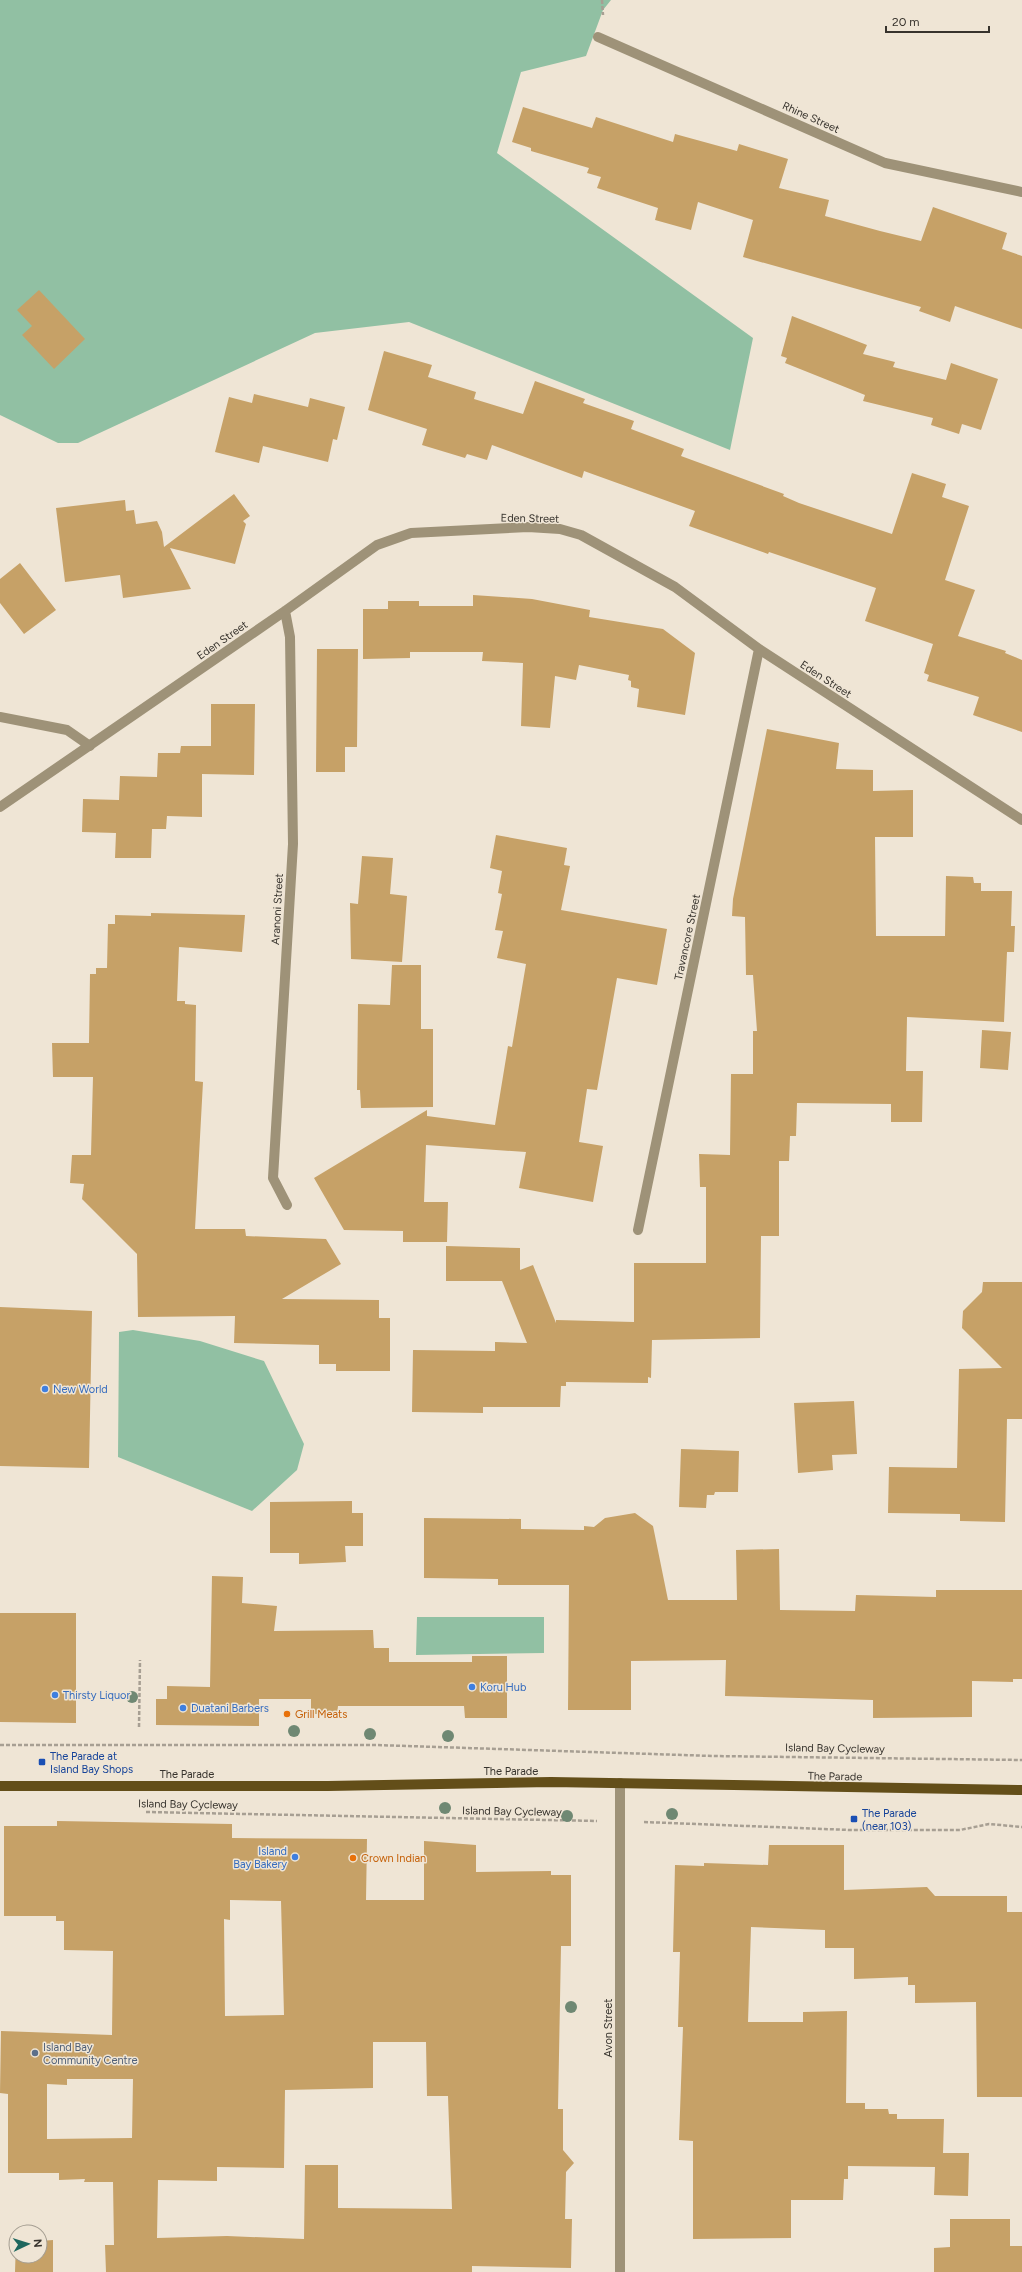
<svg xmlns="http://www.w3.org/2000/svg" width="1022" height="2272" font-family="Figtree,sans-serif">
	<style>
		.green { fill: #91c0a3 }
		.building { fill: #c6a167; fill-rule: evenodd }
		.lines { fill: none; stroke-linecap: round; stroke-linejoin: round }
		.path { stroke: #a79f93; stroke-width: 2.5; stroke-dasharray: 4 2; stroke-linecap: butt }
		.minor { stroke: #9e9278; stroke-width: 10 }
		.major { stroke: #634e19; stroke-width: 10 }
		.tree { fill: #6f8873 }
		.shop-dot { fill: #3f7fe0; stroke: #efe5d5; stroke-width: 1.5 }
		.food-dot { fill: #e8710a; stroke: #efe5d5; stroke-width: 1.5 }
		.transit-dot { fill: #1a4fb4; stroke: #efe5d5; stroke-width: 1.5 }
		.service-dot { fill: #5c6f8a; stroke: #efe5d5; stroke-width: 1.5 }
		.labels { text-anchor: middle; stroke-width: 3; stroke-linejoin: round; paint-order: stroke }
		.street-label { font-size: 11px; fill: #37332d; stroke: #efe5d5 }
		.shop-label { font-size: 11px; fill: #366cbe; stroke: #efe5d5; text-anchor: start }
		.food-label { font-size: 11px; fill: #c56008; stroke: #efe5d5; text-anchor: start }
		.transit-label { font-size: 11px; fill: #164399; stroke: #efe5d5; text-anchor: start }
		.service-label { font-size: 11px; fill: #4e5e75; stroke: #efe5d5; text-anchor: start }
	</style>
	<rect width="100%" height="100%" fill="#efe5d5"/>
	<path class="green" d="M 0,0 L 611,0 L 603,10 L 586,56 L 521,72 L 497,153 L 753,338 L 730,450 L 409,322 L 315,333 L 78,443 L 58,443 L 0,415 Z
		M 133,1330 L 200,1341 L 264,1361 L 304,1444 L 297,1470 L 252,1511 L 118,1457 L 119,1332 Z
		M 417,1617 L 544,1617 L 544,1653 L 416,1655 Z"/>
	<path class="building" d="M 523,107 L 592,128 L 596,117 L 673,142 L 675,134 L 737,151 L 739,144 L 788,159 L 779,188 L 829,200 L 825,216 L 880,231 L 921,241 L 933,207 L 1007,233 L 1002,249 L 1022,256 L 1022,329 L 955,306 L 950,322 L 919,311 L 921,307 L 743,257 L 753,220 L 698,202 L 691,230 L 655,220 L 658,208 L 597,188 L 601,177 L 587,173 L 589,168 L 531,151 L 531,148 L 512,142 Z
		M 39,290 L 85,339 L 54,369 L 22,335 L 32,326 L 17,310 Z
		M 792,316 L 867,345 L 863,354 L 895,362 L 893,367 L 946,380 L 951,363 L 998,379 L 981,430 L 962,424 L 959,434 L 931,425 L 933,418 L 863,401 L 865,395 L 785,363 L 787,358 L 781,356 Z
		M 384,351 L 432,365 L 428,377 L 476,392 L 474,399 L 523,414 L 535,381 L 585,399 L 583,403 L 634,421 L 631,429 L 684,449 L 681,456 L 784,494 L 783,496 L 799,503 L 892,534 L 912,473 L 946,484 L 942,497 L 969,506 L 945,580 L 975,590 L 958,636 L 1006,651 L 1005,653 L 1022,660 L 1022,732 L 973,715 L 979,697 L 927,681 L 929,675 L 924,673 L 933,644 L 865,621 L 876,588 L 769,552 L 768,554 L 689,526 L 695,511 L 584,471 L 582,478 L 492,445 L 487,460 L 467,454 L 465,458 L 422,445 L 427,429 L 368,410 Z
		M 254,394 L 308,407 L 310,398 L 345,407 L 337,440 L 333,439 L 328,462 L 263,446 L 259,463 L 215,452 L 229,397 L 252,403 Z
		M 234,494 L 250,516 L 243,521 L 246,524 L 235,564 L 170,548 L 191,589 L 123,598 L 120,575 L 65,582 L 56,508 L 125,500 L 126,511 L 134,510 L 136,524 L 157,521 L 162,532 L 164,547 Z
		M 20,563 L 56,610 L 24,634 L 0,603 L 0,579 Z
		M 473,595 L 532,599 L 590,610 L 589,617 L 663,629 L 695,653 L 685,715 L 637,707 L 639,689 L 631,687 L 631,681 L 628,680 L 629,675 L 579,665 L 576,680 L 555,676 L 550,728 L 521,726 L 523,663 L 482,661 L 483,652 L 410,652 L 410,658 L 363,659 L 363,609 L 388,609 L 388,601 L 419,601 L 419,606 L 473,606 Z
		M 317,649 L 358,649 L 357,747 L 345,747 L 345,772 L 316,772 Z
		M 211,704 L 255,704 L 254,775 L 202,774 L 202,817 L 167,816 L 166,829 L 152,829 L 151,858 L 115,858 L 116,833 L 82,832 L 83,799 L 119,800 L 120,776 L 157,777 L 158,753 L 180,753 L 181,746 L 211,746 Z
		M 767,729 L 839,743 L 836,769 L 873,770 L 873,791 L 913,790 L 913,837 L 875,837 L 876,936 L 945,936 L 946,876 L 973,877 L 974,883 L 981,883 L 981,891 L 1012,891 L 1011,926 L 1015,926 L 1014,952 L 1007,952 L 1004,1022 L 907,1017 L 906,1071 L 923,1071 L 922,1122 L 891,1122 L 891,1104 L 797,1103 L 796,1136 L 790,1136 L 789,1161 L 779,1161 L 779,1236 L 761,1236 L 760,1338 L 652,1340 L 651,1378 L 648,1377 L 648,1383 L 566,1382 L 566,1386 L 561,1386 L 560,1407 L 483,1407 L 483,1413 L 412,1412 L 413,1350 L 495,1351 L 495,1342 L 527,1343 L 502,1281 L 446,1281 L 446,1246 L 520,1248 L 520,1270 L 533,1265 L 556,1323 L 556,1320 L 634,1322 L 634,1263 L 706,1263 L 706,1187 L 700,1187 L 699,1154 L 730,1155 L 731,1074 L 753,1074 L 753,1031 L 757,1031 L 753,975 L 746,975 L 745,917 L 732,916 L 733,899 Z
		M 496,835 L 567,848 L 564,865 L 570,866 L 561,910 L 667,929 L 657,985 L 617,978 L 597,1090 L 587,1089 L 579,1142 L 603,1146 L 593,1202 L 519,1188 L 526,1152 L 426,1145 L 424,1202 L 448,1202 L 447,1242 L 403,1242 L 403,1231 L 344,1230 L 314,1178 L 427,1110 L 427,1116 L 495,1125 L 508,1046 L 512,1047 L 526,964 L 497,958 L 503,931 L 495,930 L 502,894 L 498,893 L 502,871 L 490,868 Z
		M 362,856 L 393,858 L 390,894 L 407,896 L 402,962 L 351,959 L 350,903 L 358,904 Z
		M 151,913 L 245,915 L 242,952 L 179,947 L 177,1001 L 185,1001 L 185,1004 L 196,1005 L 195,1081 L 203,1082 L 195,1229 L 245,1229 L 246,1236 L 326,1239 L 341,1264 L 282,1299 L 379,1300 L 379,1318 L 390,1318 L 390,1371 L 336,1371 L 336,1364 L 319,1364 L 319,1345 L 234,1343 L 235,1316 L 138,1317 L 137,1254 L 82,1199 L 84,1184 L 70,1183 L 72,1155 L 91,1155 L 93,1077 L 53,1077 L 52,1043 L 89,1043 L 90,974 L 96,974 L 96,968 L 107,968 L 108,924 L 115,924 L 115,915 L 151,916 Z
		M 392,965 L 421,965 L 421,1029 L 433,1029 L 433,1107 L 361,1108 L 360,1090 L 357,1090 L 358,1004 L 390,1005 Z
		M 982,1030 L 1011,1032 L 1008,1070 L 980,1068 Z
		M 983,1282 L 1022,1282 L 1022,1419 L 1007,1419 L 1005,1522 L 960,1521 L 960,1514 L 888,1513 L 889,1467 L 957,1468 L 959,1369 L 1002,1368 L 962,1328 L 963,1311 L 982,1292 Z
		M 0,1307 L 92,1311 L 89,1468 L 0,1466 Z
		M 854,1401 L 857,1454 L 832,1455 L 833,1470 L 798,1473 L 794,1403 Z
		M 681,1449 L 739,1451 L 738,1492 L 715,1492 L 714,1495 L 707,1495 L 706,1508 L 679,1507 Z
		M 352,1501 L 352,1513 L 363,1513 L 363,1546 L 345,1546 L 346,1562 L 299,1564 L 299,1553 L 270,1553 L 270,1502 Z
		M 635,1513 L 653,1526 L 668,1600 L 737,1600 L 736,1550 L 779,1549 L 780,1610 L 855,1611 L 856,1595 L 936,1597 L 936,1590 L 1022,1590 L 1022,1679 L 1013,1679 L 1013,1682 L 972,1681 L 972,1717 L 873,1718 L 873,1700 L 725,1696 L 726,1660 L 631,1661 L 631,1710 L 568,1710 L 569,1585 L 498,1585 L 498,1579 L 424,1578 L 424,1518 L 521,1519 L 521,1529 L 584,1530 L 584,1526 L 594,1527 L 605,1518 Z
		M 212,1576 L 243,1577 L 242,1603 L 277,1606 L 274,1631 L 373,1630 L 374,1648 L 389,1648 L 389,1662 L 472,1662 L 472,1656 L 507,1656 L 507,1718 L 465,1718 L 464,1706 L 338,1706 L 337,1714 L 311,1714 L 311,1699 L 259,1699 L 259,1726 L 156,1725 L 156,1699 L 167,1699 L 167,1686 L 210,1687 Z
		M 0,1613 L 76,1613 L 76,1723 L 0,1722 Z
		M 57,1821 L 232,1824 L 232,1838 L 367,1839 L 366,1900 L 424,1900 L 424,1841 L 476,1845 L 476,1872 L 551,1871 L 551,1875 L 571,1875 L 571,1946 L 561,1946 L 558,2109 L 563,2109 L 563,2150 L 574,2163 L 566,2172 L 565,2219 L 572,2219 L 571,2268 L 472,2266 L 472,2272 L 106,2272 L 105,2245 L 114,2245 L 113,2182 L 84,2182 L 85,2179 L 59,2180 L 59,2173 L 8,2173 L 8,2094 L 0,2093 L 1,2031 L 112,2035 L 113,1951 L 64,1950 L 64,1921 L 56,1921 L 56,1916 L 4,1916 L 4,1826 L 57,1826 ZM 230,1900 L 281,1901 L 284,2015 L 225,2016 L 224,1919 L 230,1920 ZM 373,2042 L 426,2042 L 427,2096 L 448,2096 L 452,2209 L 338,2208 L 338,2165 L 305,2165 L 304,2239 L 227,2236 L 157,2238 L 158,2180 L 217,2181 L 217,2167 L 284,2168 L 285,2090 L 373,2088 ZM 67,2079 L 133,2079 L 132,2138 L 47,2139 L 47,2084 L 67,2085 Z
		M 769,1845 L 844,1845 L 844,1890 L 927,1887 L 935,1896 L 1007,1896 L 1007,1912 L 1022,1912 L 1022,2097 L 977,2097 L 976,2002 L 915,2003 L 915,1985 L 908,1985 L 908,1977 L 854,1979 L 854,1948 L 825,1948 L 825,1930 L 751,1927 L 748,2022 L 803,2022 L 803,2012 L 847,2011 L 846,2103 L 865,2103 L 865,2109 L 888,2109 L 889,2114 L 897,2114 L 897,2119 L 944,2119 L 943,2153 L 969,2153 L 968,2196 L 934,2195 L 935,2167 L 848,2166 L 848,2179 L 844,2179 L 843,2200 L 791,2200 L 791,2238 L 693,2239 L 693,2141 L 679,2140 L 683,2027 L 678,2027 L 680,1952 L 673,1952 L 675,1865 L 704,1866 L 704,1863 L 768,1865 Z
		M 950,2219 L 1010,2219 L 1010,2246 L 1022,2246 L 1022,2272 L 934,2272 L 934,2248 L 950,2247 Z
		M 53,2240 L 53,2272 L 15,2272 L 16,2241 L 16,2256 L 40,2256 L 40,2241 Z"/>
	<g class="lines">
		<path class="path" d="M 602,0 L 603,15
			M 139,1727 L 140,1660
			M 0,1745 L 376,1745 L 713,1756 L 1022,1760
			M 146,1812 L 597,1821
			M 644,1822 L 850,1830 L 960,1830 L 989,1824 L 1022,1827"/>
		<path class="minor" d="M 598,37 L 885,163 L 1022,192
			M 285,611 L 290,637 L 293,844 L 273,1178 L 287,1205
			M 0,717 L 67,730 L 90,746
			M 0,807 L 285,611 L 377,545 L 411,533 L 528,527 L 560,529 L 581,535 L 675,587 L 759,649 L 1022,820
			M 638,1230 L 759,649
			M 620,1783 L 620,2272"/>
		<path class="major" d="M 0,1786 L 328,1786 L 551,1782 L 1022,1790"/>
	</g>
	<g class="tree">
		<circle cx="132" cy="1697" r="6"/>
		<circle cx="294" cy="1731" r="6"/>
		<circle cx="370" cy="1734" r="6"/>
		<circle cx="448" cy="1736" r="6"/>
		<circle cx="445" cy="1808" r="6"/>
		<circle cx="672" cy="1814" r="6"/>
		<circle cx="567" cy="1816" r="6"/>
		<circle cx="571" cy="2007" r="6"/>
	</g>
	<g class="shop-dot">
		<circle cx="45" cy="1389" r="4"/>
		<circle cx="472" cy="1687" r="4"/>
		<circle cx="55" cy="1695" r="4"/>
		<circle cx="183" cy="1708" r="4"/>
		<circle cx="295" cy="1857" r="4"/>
	</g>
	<g class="food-dot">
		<circle cx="287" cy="1714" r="4"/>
		<circle cx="353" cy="1858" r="4"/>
	</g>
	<g class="transit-dot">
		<rect x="38" y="1758" width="8" height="8" rx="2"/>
		<rect x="850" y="1815" width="8" height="8" rx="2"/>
	</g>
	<circle class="service-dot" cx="35" cy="2053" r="4"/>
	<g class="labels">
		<g class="street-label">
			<text transform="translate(811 117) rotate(24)" y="4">Rhine Street</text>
			<text transform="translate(530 518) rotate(1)" y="4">Eden Street</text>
			<text transform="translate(222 640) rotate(-35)" y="4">Eden Street</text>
			<text transform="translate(826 679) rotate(33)" y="4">Eden Street</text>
			<text transform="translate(277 909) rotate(-87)" y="4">Aranoni Street</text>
			<text transform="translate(687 937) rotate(-78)" y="4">Travancore Street</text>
			<text transform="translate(835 1748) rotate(1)" y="4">Island Bay Cycleway</text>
			<text x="511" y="1775">The Parade</text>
			<text x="187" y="1778">The Parade</text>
			<text transform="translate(835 1776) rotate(1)" y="4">The Parade</text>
			<text transform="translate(188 1804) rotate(1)" y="4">Island Bay Cycleway</text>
			<text transform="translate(512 1811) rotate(1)" y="4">Island Bay Cycleway</text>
			<text transform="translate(608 2028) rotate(-90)" y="4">Avon Street</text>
		</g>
		<g class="shop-label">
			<text x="53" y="1393">New World</text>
			<text x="480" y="1691">Koru Hub</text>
			<text x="63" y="1699">Thirsty Liquor</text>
			<text x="191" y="1712">Duatani Barbers</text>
			<text x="287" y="1855" text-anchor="end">Island<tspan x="287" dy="13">Bay Bakery</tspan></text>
		</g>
		<g class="food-label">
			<text x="295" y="1718">Grill Meats</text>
			<text x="361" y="1862">Crown Indian</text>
		</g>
		<g class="transit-label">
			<text x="50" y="1760">The Parade at<tspan x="50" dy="13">Island Bay Shops</tspan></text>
			<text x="862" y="1817">The Parade<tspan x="862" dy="13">(near 103)</tspan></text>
		</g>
		<g class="service-label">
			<text x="43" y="2051">Island Bay<tspan x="43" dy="13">Community Centre</tspan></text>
		</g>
	</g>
	<g transform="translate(28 2244) rotate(86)"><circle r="19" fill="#efe5d5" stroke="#a59e92"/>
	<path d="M0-3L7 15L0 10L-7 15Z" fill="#1e675e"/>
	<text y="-6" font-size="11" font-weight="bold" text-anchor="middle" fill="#37332d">N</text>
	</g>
	<path d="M886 26v6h103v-6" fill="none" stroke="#37332d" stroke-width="2"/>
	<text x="892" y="26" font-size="12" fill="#37332d" stroke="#efe5d5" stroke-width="3" paint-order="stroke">20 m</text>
</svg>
